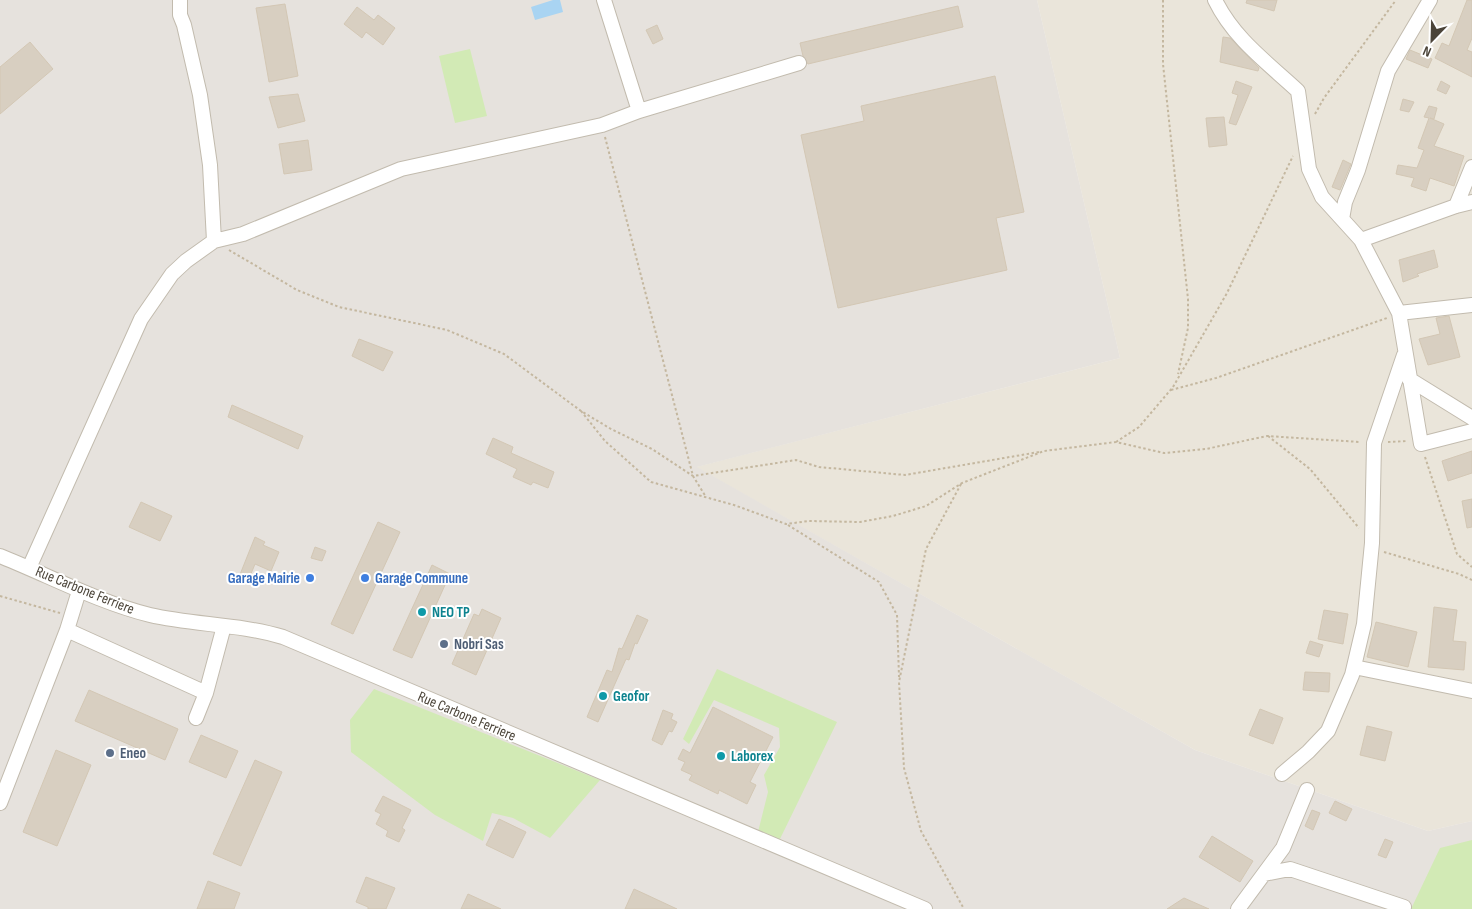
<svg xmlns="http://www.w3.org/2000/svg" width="1472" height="909" font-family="'Sofia Sans Condensed',sans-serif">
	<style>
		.residential { fill: #eae5da }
		.industrial { fill: #e6e2dd }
		.green { fill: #d2eab5 }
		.water { fill: #a9d4f2 }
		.building { fill: #d8cfc1; stroke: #d3c7b4 }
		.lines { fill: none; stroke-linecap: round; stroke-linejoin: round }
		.minor-casing { stroke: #c2bbae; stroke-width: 16 }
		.path { stroke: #c4b79f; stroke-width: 2; stroke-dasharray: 2.5 2.5; stroke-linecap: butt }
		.minor { stroke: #fff; stroke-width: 14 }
		.shop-dot { fill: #3f7fe0; stroke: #fff; stroke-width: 2 }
		.culture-dot { fill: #0f9aa8; stroke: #fff; stroke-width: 2 }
		.service-dot { fill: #5c6f8a; stroke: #fff; stroke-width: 2 }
		.labels { text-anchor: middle; stroke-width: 4; stroke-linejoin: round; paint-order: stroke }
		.shop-label { font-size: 15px; font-weight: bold; fill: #366cbe; stroke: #fff; text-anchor: end }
		.street-label { font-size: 15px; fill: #4b4439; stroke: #fff }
		.culture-label { font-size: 15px; font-weight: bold; fill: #0d838f; stroke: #fff; text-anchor: start }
		.service-label { font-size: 15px; font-weight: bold; fill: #4e5e75; stroke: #fff; text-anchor: start }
	</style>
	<rect width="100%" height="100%" fill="#f6f3ec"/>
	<path class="residential" d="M 1037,0 L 1472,0 L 1472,821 L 1428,831 L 1195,750 L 696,467 L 1120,358 Z"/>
	<path class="industrial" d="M 0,0 L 1037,0 L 1120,358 L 697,467 L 1195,750 L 1428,831 L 1472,821 L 1472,909 L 0,909 Z"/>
	<path class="green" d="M 470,49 L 487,116 L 455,123 L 439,56 Z
		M 717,669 L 837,722 L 779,841 L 758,832 L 768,792 L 764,775 L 780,747 L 779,728 L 714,700 L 689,744 L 683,739 Z
		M 374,689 L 600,780 L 550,838 L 513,818 L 492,813 L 483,841 L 435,815 L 351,752 L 350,720 Z
		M 1472,840 L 1472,909 L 1411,909 L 1440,848 Z"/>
	<path class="water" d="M 553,0 L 560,0 L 563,12 L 535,20 L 531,7 Z"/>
	<path class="building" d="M 1247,0 L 1277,0 L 1274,11 L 1246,3 Z
		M 1467,0 L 1472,0 L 1472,38 L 1467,50 L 1472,52 L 1472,77 L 1435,58 L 1442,43 L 1449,46 Z
		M 285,4 L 298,76 L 269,82 L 256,8 Z
		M 958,6 L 963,27 L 808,64 L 803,56 L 800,43 Z
		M 357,7 L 374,20 L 378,15 L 395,28 L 383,45 L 366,32 L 362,38 L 344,24 Z
		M 657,25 L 663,39 L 653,44 L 646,30 Z
		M 1223,37 L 1230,38 L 1259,68 L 1258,71 L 1220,62 Z
		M 30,42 L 53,69 L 0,114 L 0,67 Z
		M 1410,50 L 1432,59 L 1428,68 L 1406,59 Z
		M 995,76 L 1024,212 L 996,218 L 1007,270 L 838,308 L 801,135 L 864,121 L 861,106 Z
		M 1236,81 L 1252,87 L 1236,125 L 1229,123 L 1238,95 L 1232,93 Z
		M 1441,81 L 1450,86 L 1446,94 L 1437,90 Z
		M 298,94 L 305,121 L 278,128 L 269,97 Z
		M 1403,99 L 1414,102 L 1409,112 L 1400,110 Z
		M 1429,106 L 1437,108 L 1434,119 L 1430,118 L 1444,124 L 1434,146 L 1464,156 L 1454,186 L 1430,178 L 1426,191 L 1411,186 L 1414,178 L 1396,174 L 1398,165 L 1417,168 L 1424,150 L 1418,148 L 1429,118 L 1424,117 Z
		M 1224,117 L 1227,145 L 1209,147 L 1206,118 Z
		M 308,140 L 312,170 L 284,174 L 279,144 Z
		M 1343,160 L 1351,164 L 1340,190 L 1332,187 Z
		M 1434,250 L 1438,267 L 1417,274 L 1419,276 L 1403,282 L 1399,260 Z
		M 1449,316 L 1460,357 L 1428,365 L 1419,339 L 1440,334 L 1436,318 Z
		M 359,339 L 393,352 L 383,371 L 352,356 Z
		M 232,405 L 303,436 L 298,449 L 228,417 Z
		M 493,438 L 513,447 L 511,453 L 554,472 L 548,488 L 533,482 L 531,485 L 513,477 L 517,469 L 486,454 Z
		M 1472,451 L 1472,473 L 1448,481 L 1442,461 Z
		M 1472,499 L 1472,527 L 1467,528 L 1462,501 Z
		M 141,502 L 172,516 L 160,541 L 129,527 Z
		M 378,522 L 400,532 L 353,634 L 331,624 Z
		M 255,537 L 265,542 L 263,545 L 279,552 L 271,571 L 255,564 L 248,581 L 239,577 Z
		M 315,547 L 326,551 L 322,561 L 311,558 Z
		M 432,565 L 450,574 L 412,658 L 393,650 Z
		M 1434,607 L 1457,610 L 1453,641 L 1466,642 L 1464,670 L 1428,667 Z
		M 482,609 L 501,618 L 476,675 L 452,664 L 474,614 L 479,616 Z
		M 1324,610 L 1348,614 L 1343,644 L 1318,639 Z
		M 637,615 L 648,620 L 637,644 L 635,643 L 629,660 L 626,659 L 598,722 L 587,717 L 607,670 L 612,672 L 619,648 L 622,649 Z
		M 1376,622 L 1417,632 L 1408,667 L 1367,657 Z
		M 1310,641 L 1323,645 L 1319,657 L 1306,653 Z
		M 1305,672 L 1330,673 L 1329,692 L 1303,690 Z
		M 89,690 L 178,729 L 165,760 L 75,721 Z
		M 713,707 L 773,737 L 750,782 L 756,785 L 747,804 L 719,790 L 718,794 L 689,780 L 692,775 L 681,770 L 685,762 L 678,759 L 683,749 L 690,753 Z
		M 1260,709 L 1283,718 L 1273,744 L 1249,735 Z
		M 663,710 L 673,714 L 671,719 L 677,722 L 672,732 L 669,731 L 662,745 L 652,740 Z
		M 1367,726 L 1392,732 L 1385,761 L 1360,755 Z
		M 201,735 L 238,751 L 226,778 L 189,762 Z
		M 56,750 L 91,765 L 57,846 L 23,832 Z
		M 255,760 L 282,772 L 241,866 L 213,854 Z
		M 383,796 L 411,810 L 402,828 L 405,830 L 399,842 L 386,836 L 388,831 L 376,824 L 381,814 L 375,811 Z
		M 1335,801 L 1352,809 L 1346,821 L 1329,813 Z
		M 1312,810 L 1320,813 L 1313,830 L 1305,826 Z
		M 499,819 L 526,832 L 513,858 L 486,845 Z
		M 1212,836 L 1253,861 L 1240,882 L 1199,857 Z
		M 1385,839 L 1393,842 L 1386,858 L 1378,855 Z
		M 366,877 L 395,888 L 386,909 L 368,909 L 368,907 L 356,902 Z
		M 208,881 L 240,893 L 234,909 L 197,909 Z
		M 634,889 L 647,895 L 677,909 L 625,909 Z
		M 468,894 L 501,909 L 461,909 Z
		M 1184,898 L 1209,909 L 1167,909 Z"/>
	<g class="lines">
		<g class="minor-casing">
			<path id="minor" d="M 180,0 L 180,15 L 184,25 L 200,95 L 210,165 L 214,241
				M 604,0 L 639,111
				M 1215,0 C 1234,39 1268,63 1298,91 L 1309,169 L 1322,197 L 1361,240 L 1399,313 L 1421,444 L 1472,431
				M 1456,206 L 1472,167
				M 1342,219 L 1345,202 L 1358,170 L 1388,71 L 1430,0
				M 1361,240 L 1456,206 L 1472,202
				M 1399,313 L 1472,305
				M 1409,379 L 1472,418
				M 0,556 C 50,576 98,602 150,615 C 194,625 240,624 283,637 L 925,909
				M 29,568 L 141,319 L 172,274 L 186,261 L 214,241 L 243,234 L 401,169 L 602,125 L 639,111 L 799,63
				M 67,630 L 206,693
				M 1354,667 L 1472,691
				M 196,718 L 206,693 L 224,626
				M 1282,774 L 1308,752 L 1328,731 L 1352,675 L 1364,624 L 1372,543 L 1374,443 L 1404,355
				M 0,803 L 67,630 L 79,591
				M 1264,874 L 1290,869 L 1404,907
				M 1238,909 L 1283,848 L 1307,790"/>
		</g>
		<path class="path" d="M 1163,0 L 1163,64 L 1188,299 L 1188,328 L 1178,374
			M 1315,114 L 1324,98 L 1396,0
			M 605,137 L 693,476 L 706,497
			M 229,250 L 297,290 L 339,307 L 447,330 L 504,354 L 581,411 L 611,429 L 652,449 L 693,476 L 796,460 L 819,467 L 905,475 L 1039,452
			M 1171,390 L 1216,378 L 1387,318
			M 581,411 L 605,441 L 651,482 L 734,505 L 786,524 L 809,521 L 860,522 L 893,516 L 926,506 L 962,483 L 1044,451 L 1116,442 L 1164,453 L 1206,449 L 1267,436 L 1360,442
			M 1268,436 L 1310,469 L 1359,528
			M 1116,442 L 1139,427 L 1173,387 L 1227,293 L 1293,156
			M 1388,442 L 1408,441
			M 1425,457 L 1457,554 L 1472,567
			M 961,484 L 926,549 L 899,682 L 904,768 L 921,831 L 964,909
			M 788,525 L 879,582 L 897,615 L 899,677
			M 1384,552 L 1459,574 L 1472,580
			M 0,596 L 60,613"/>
		<use href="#minor" class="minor"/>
	</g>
	<g class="shop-dot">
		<circle cx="310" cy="578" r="5"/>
		<circle cx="365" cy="578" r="5"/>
	</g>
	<g class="culture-dot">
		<circle cx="422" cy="612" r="5"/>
		<circle cx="603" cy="696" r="5"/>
		<circle cx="721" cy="756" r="5"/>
	</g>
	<g class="service-dot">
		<circle cx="444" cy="644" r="5"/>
		<circle cx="110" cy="753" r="5"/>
	</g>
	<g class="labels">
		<g class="shop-label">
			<text x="300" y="583">Garage Mairie</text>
			<text x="375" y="583" text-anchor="start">Garage Commune</text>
		</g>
		<g class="street-label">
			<text transform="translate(85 590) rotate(22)" y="5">Rue Carbone Ferriere</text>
			<text transform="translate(467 716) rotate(23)" y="5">Rue Carbone Ferriere</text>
		</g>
		<g class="culture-label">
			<text x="432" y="617">NEO TP</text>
			<text x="613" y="701">Geofor</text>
			<text x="731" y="761">Laborex</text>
		</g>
		<g class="service-label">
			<text x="454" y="649">Nobri Sas</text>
			<text x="120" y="758">Eneo</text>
		</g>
	</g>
	<g transform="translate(1432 40) rotate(203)" stroke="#ffffff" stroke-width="4" paint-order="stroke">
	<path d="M0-4L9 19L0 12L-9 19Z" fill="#4b4439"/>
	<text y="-8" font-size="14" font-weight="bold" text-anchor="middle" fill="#4b4439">N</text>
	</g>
</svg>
